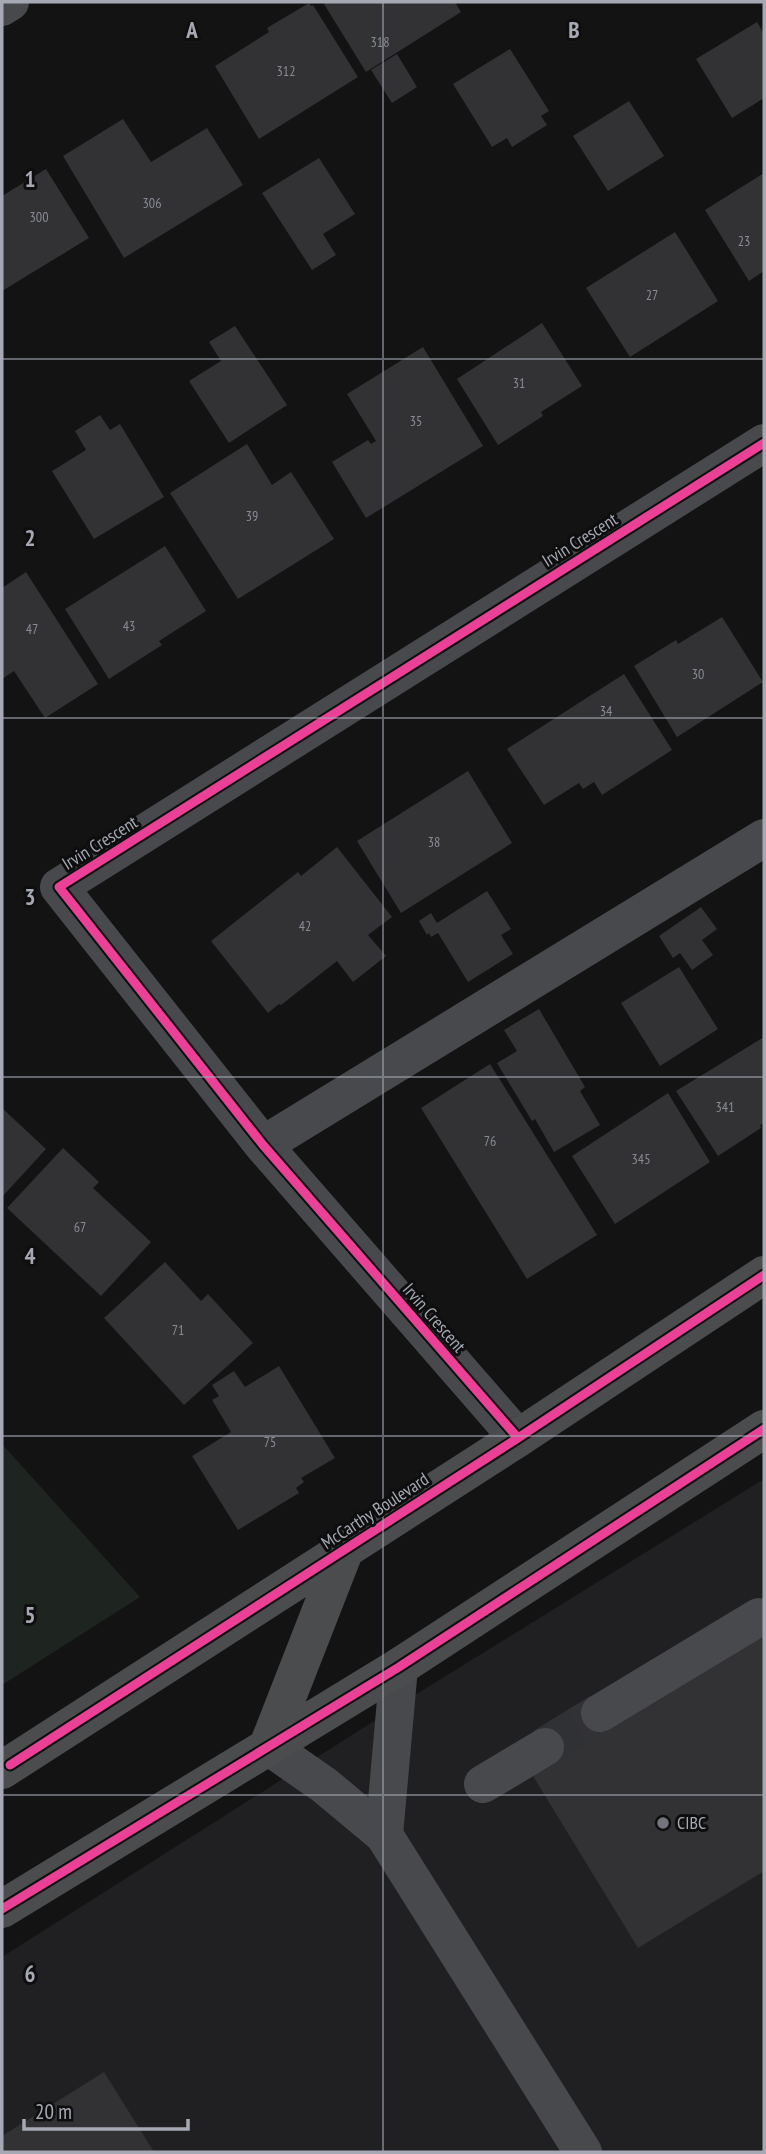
<svg xmlns="http://www.w3.org/2000/svg" width="766" height="2154" font-family="'PT Sans Narrow',sans-serif">
	<style>
		.built { fill: #202022 }
		.green { fill: #1e241f }
		.building { fill: #323235 }
		.lines { fill: none; stroke-linecap: round; stroke-linejoin: round }
		.minor-tunnel { stroke: #303134; stroke-width: 38; stroke-dasharray: 38 19; stroke-linecap: butt }
		.minor { stroke: #48494c; stroke-width: 38 }
		.major { stroke: #4b4c4e; stroke-width: 38 }
		.cycleway-casing { stroke: #0e0e0f; stroke-width: 13 }
		.cycleway { stroke: #ea4096; stroke-width: 9 }
		.grid { fill: none; stroke: #a6a9b4; stroke-width: 2; stroke-opacity: 0.55 }
		.poi-dot { fill: #73747c; stroke: #0e0e0f; stroke-width: 2.5 }
		.labels { text-anchor: middle; stroke-width: 6; stroke-linejoin: round; paint-order: stroke }
		.number-label { font-size: 14px; fill: #898b94 }
		.street-label { font-size: 18px; fill: #a6a9b4; stroke: #0e0e0f }
		.poi-label { font-size: 18px; fill: #a6a9b4; stroke: #0e0e0f; text-anchor: start }
		.grid-label { font-size: 23px; text-anchor: middle; font-weight: bold; fill: #a6a9b4; stroke: #0e0e0f; stroke-width: 6; stroke-linejoin: round; paint-order: stroke }
	</style>
	<rect width="100%" height="100%" fill="#131314"/>
	<path class="built" d="M 764,1479 L 764,2152 L 2,2152 L 2,1957 L 415,1695 Z"/>
	<path class="green" d="M 2,1444 L 140,1597 L 2,1685 Z"/>
	<path class="building" d="M 327,2 L 455,2 L 461,12 L 366,72 L 324,4 Z
		M 309,3 L 311,6 L 313,5 L 358,77 L 259,139 L 215,66 L 269,32 L 267,28 Z
		M 757,22 L 764,34 L 764,98 L 732,118 L 696,59 Z
		M 510,49 L 549,111 L 541,116 L 547,125 L 512,147 L 507,138 L 492,147 L 453,84 Z
		M 397,54 L 417,87 L 392,103 L 371,70 Z
		M 629,101 L 664,156 L 608,191 L 573,136 Z
		M 123,119 L 151,162 L 207,128 L 243,185 L 124,258 L 63,156 Z
		M 319,158 L 355,214 L 323,234 L 336,255 L 312,270 L 262,193 Z
		M 46,169 L 89,238 L 2,291 L 2,196 Z
		M 764,173 L 764,271 L 749,281 L 705,210 Z
		M 675,232 L 718,301 L 630,357 L 586,288 Z
		M 542,323 L 582,386 L 541,412 L 543,416 L 498,445 L 457,379 Z
		M 235,326 L 287,405 L 229,443 L 189,381 L 221,361 L 209,342 Z
		M 423,347 L 483,446 L 366,518 L 332,462 L 368,440 L 371,444 L 376,441 L 347,394 Z
		M 100,415 L 110,430 L 120,424 L 164,497 L 94,539 L 52,471 L 86,450 L 75,431 Z
		M 247,444 L 272,485 L 291,472 L 334,539 L 238,599 L 170,493 Z
		M 165,546 L 206,611 L 159,641 L 162,645 L 109,679 L 65,609 Z
		M 26,572 L 98,684 L 45,718 L 14,671 L 2,679 L 2,588 Z
		M 722,617 L 763,682 L 677,737 L 634,666 L 676,640 L 678,644 Z
		M 624,674 L 672,750 L 602,795 L 594,782 L 583,789 L 579,783 L 544,805 L 507,749 Z
		M 468,771 L 512,843 L 401,913 L 357,841 Z
		M 337,847 L 392,917 L 368,935 L 386,956 L 353,982 L 337,961 L 281,1005 L 279,1004 L 268,1013 L 211,941 L 298,872 L 301,876 Z
		M 487,891 L 511,929 L 501,935 L 513,954 L 468,982 L 438,933 L 431,937 L 429,933 L 427,935 L 419,921 L 431,913 L 437,923 Z
		M 701,907 L 717,929 L 702,940 L 713,955 L 692,970 L 680,953 L 673,958 L 659,936 Z
		M 679,967 L 718,1029 L 660,1066 L 621,1003 Z
		M 539,1009 L 585,1087 L 580,1091 L 600,1125 L 554,1152 L 535,1119 L 532,1121 L 497,1063 L 517,1051 L 504,1030 Z
		M 764,1037 L 764,1123 L 760,1125 L 761,1128 L 718,1156 L 676,1091 Z
		M 490,1064 L 597,1235 L 527,1279 L 421,1108 Z
		M 668,1093 L 710,1162 L 615,1224 L 572,1156 Z
		M 2,1108 L 46,1149 L 2,1197 Z
		M 63,1148 L 99,1182 L 93,1188 L 151,1242 L 101,1296 L 7,1208 Z
		M 165,1262 L 201,1301 L 208,1294 L 253,1343 L 184,1405 L 104,1318 Z
		M 279,1366 L 335,1458 L 301,1478 L 304,1482 L 296,1488 L 299,1493 L 238,1530 L 192,1456 L 231,1432 L 212,1400 L 219,1396 L 212,1385 L 234,1371 L 245,1387 Z
		M 764,1633 L 764,1871 L 638,1948 L 533,1776 L 555,1763 L 535,1730 L 590,1696 L 610,1728 Z
		M 104,2072 L 154,2152 L 2,2152 L 2,2136 Z"/>
	<g class="lines">
		<path class="minor-tunnel" d="M 545,1747 L 600,1713"/>
		<path class="minor" d="M 2,7 L 10,2
			M 263,1145 L 764,838
			M 518,1438 L 263,1145 L 59,887 L 764,443
			M 600,1713 L 759,1617
			M 268,1746 L 324,1785 L 384,1835 L 583,2152
			M 483,1784 L 545,1747
			M 384,1835 L 399,1667"/>
		<path class="major" d="M 268,1746 L 345,1549
			M 2,1770 L 518,1438 L 764,1275
			M 2,1909 L 399,1667 L 764,1429"/>
		<g class="cycleway-casing">
			<path id="cycleway" d="M 518,1438 L 263,1145 L 59,887 L 764,443
				M 10,1765 L 518,1438 L 764,1275
				M 2,1909 L 399,1667 L 764,1429"/>
		</g>
		<use href="#cycleway" class="cycleway"/>
	</g>
	<path class="grid" d="M 383,2 L 383,2152M 2,359 L 764,359M 2,718 L 764,718M 2,1077 L 764,1077M 2,1436 L 764,1436M 2,1795 L 764,1795"/>
	<circle class="poi-dot" cx="663" cy="1823" r="7"/>
	<g class="labels">
		<g class="number-label">
			<text x="380" y="47">318</text>
			<text x="286" y="76">312</text>
			<text x="152" y="208">306</text>
			<text x="39" y="222">300</text>
			<text x="744" y="246">23</text>
			<text x="652" y="300">27</text>
			<text x="519" y="388">31</text>
			<text x="416" y="426">35</text>
			<text x="252" y="521">39</text>
			<text x="129" y="631">43</text>
			<text x="32" y="634">47</text>
			<text x="698" y="679">30</text>
			<text x="606" y="716">34</text>
			<text x="434" y="847">38</text>
			<text x="305" y="931">42</text>
			<text x="725" y="1112">341</text>
			<text x="490" y="1146">76</text>
			<text x="641" y="1164">345</text>
			<text x="80" y="1232">67</text>
			<text x="178" y="1335">71</text>
			<text x="270" y="1447">75</text>
		</g>
		<g class="street-label">
			<text transform="translate(580 540) rotate(-32)" y="6">Irvin Crescent</text>
			<text transform="translate(100 843) rotate(-32)" y="6">Irvin Crescent</text>
			<text transform="translate(434 1318) rotate(49)" y="6">Irvin Crescent</text>
			<text transform="translate(375 1511) rotate(-33)" y="6">McCarthy Boulevard</text>
		</g>
		<g class="poi-label">
			<text x="677" y="1829">CIBC</text>
		</g>
	</g>
	<g class="grid-label">
		<text x="192" y="38">A</text>
		<text x="574" y="38">B</text>
		<text x="30" y="187">1</text>
		<text x="30" y="546">2</text>
		<text x="30" y="905">3</text>
		<text x="30" y="1264">4</text>
		<text x="30" y="1623">5</text>
		<text x="30" y="1982">6</text>
	</g>
	<rect width="766" height="2154" fill="none" stroke="#a6a9b4" stroke-width="7"/>
	<path d="M24 2119v10h164v-10" fill="none" stroke="#a6a9b4" stroke-width="3.5"/>
	<text x="35" y="2119" font-size="21" fill="#a6a9b4" stroke="#0e0e0f" stroke-width="5" paint-order="stroke">20 m</text>
</svg>
